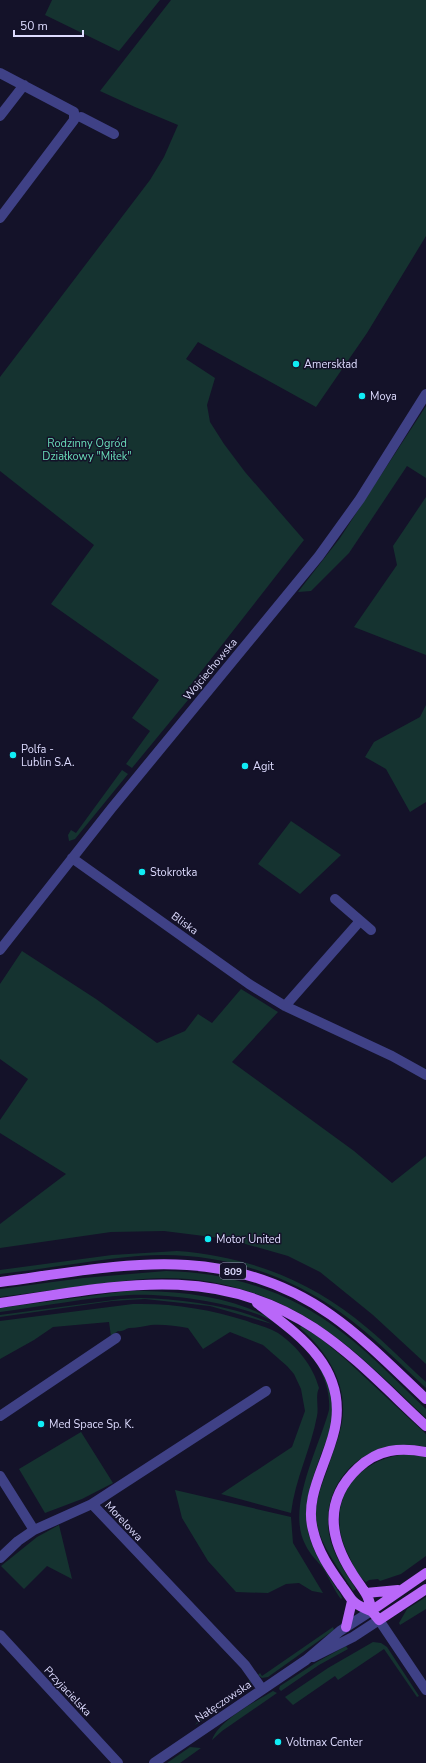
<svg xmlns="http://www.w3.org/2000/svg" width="426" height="1763" font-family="'Nunito Sans',sans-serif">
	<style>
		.green { fill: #153330 }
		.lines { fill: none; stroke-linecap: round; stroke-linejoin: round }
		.minor { stroke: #3f4186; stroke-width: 10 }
		.major { stroke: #b967f9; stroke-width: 10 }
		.poi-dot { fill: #10edf5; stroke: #141229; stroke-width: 1.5 }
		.labels { text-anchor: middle; stroke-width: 3; stroke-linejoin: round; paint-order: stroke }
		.shield { fill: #141229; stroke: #a19fbe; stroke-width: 1 }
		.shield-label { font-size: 10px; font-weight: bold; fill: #dddbfe }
		.poi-label { font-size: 11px; fill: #dddbfe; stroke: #141229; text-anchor: start }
		.park-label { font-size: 11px; fill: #69dcb8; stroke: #141229 }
		.street-label { font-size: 11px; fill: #dddbfe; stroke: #141229 }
	</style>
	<rect width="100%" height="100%" fill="#141229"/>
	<path class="green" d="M 52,0 L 160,0 L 119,51 L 45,15 Z
		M 171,0 L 426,0 L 426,236 L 367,333 L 316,407 L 198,342 L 186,359 L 215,378 L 207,405 L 210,422 L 224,444 L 245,472 L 304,540 L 182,696 L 188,700 L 132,768 L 126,764 L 150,731 L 132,718 L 159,680 L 51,604 L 94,545 L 0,471 L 0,377 L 150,180 L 164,157 L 178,125 L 135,107 L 100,91 Z
		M 426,406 L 426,478 L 407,466 L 349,553 L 311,591 L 298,592 L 340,538 Z
		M 426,497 L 426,655 L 354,627 L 397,565 L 393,546 Z
		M 426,705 L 426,802 L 410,812 L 386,769 L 365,757 L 374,742 L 420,717 Z
		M 122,770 L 128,774 L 75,839 L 69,841 L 68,835 L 71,830 L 76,833 Z
		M 291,821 L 341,855 L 300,894 L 258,864 Z
		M 22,951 L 96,999 L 157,1043 L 185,1031 L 198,1014 L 212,1023 L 241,989 L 278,1012 L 232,1062 L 354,1151 L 392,1183 L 426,1156 L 426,1364 L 373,1315 L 320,1272 L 288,1256 L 228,1239 L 164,1231 L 111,1232 L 0,1248 L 0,1224 L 66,1174 L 0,1133 L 0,1120 L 28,1079 L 0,1059 L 0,984 Z
		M 177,1251 C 248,1256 312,1281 366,1327 C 387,1344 406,1364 426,1382 L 426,1388 C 398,1362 371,1334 340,1312 C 281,1270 210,1250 138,1256 C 92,1260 46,1269 0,1274 L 0,1270 L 112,1255 Z
		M 166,1271 C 231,1272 293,1293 343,1333 C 373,1356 399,1384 426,1409 L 426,1418 C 394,1388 362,1355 326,1330 C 280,1297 222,1278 165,1278 C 140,1278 115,1282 90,1285 C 60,1289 30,1293 0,1297 L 0,1289 L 83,1278 Z
		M 127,1291 C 192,1290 267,1299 311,1352 C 323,1368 332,1387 333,1407 C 334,1425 325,1443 319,1460 C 296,1522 305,1541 341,1595 L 342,1598 L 341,1599 C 337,1595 328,1576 323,1568 C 317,1561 310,1554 306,1546 C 285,1509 319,1448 329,1410 C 331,1388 320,1364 304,1347 C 296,1338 285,1329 274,1322 C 241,1303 168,1293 129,1295 C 86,1298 43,1306 0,1312 L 0,1308 Z
		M 141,1298 C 181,1299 236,1306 272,1324 L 210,1306 L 145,1299 L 112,1301 L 0,1317 L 0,1315 L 121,1299 Z
		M 133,1304 C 172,1303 210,1309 247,1321 C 257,1325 268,1327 278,1333 C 297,1346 313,1366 319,1388 C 315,1396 319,1407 317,1416 C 311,1449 295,1479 291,1513 L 221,1494 L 292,1447 L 305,1411 L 301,1389 L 294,1374 L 287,1366 L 263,1345 L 230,1332 L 203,1349 L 188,1328 C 176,1326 163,1324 151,1325 C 144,1326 136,1328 129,1328 C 125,1329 123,1332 118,1331 L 111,1336 L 109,1322 L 53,1327 L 34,1340 L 0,1359 L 0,1321 Z
		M 301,1326 L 320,1338 L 344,1358 L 426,1434 L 426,1447 C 371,1434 320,1477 329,1534 C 333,1555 345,1572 356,1589 L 353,1591 C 339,1568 319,1545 316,1518 C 315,1501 322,1484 328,1468 C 332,1454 338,1441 341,1427 C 350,1388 329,1353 300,1328 Z
		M 81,1432 L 113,1483 L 82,1499 L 45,1513 L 19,1469 Z
		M 407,1454 L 426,1457 L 426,1556 L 401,1574 L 380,1581 L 378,1579 L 369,1580 L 366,1582 C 358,1576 353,1565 349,1556 C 323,1507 352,1459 407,1454 Z
		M 175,1490 L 291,1517 L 293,1543 L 323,1593 L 312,1591 L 299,1583 L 286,1584 L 268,1593 L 236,1592 L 208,1561 L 182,1518 Z
		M 59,1525 L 72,1579 L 47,1566 L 24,1589 L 1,1566 L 37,1537 Z
		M 426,1597 L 426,1609 L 400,1625 L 399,1623 L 407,1609 Z
		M 333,1627 L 334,1630 L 268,1677 L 262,1678 L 258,1675 L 260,1673 L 262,1676 Z
		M 373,1642 L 381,1643 L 387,1647 L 419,1696 L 417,1697 L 384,1649 L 338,1680 L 335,1676 L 293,1705 L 285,1697 L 328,1668 Z
		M 346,1646 L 348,1649 L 319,1665 L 281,1691 L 279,1689 L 280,1686 L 317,1662 Z
		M 250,1680 L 251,1684 L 249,1689 L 195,1725 L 202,1716 L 238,1691 Z
		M 273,1691 L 277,1693 L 222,1731 L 212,1740 C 219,1720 255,1702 273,1691 Z
		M 190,1747 L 201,1748 L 180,1763 L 167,1763 Z"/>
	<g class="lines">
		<path class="minor" d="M 0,73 L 74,112 L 74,120 L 0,218
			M 0,116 L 24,85
			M 81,117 L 114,134
			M 72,858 L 249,984 L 285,1006 L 392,1056 L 426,1075
			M 335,899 L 371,930
			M 0,950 L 111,809 L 319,556 L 360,499 L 426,394
			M 285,1006 L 360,921
			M 0,1416 L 116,1338
			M 0,1476 L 34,1530
			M 0,1558 L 18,1541 L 34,1530 L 92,1504
			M 0,1635 L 118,1763
			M 313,1657 L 353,1637 L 379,1620 L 426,1690
			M 262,1689 L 245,1665 L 92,1504 L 266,1391
			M 154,1763 L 306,1660 L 340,1631 L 371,1611"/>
		<path class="major" d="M 0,1282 C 119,1266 224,1240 331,1315 C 365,1339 395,1370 426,1399
			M 0,1303 C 112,1287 212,1261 314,1328 C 355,1355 390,1393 426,1426
			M 257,1303 C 296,1333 344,1364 336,1422 C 334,1437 328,1451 323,1465 C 315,1486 307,1508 313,1530 C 318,1552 330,1569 342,1586 C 346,1591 349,1597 353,1601 C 359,1607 365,1608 371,1611 C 374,1613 377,1618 379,1620 L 426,1589
			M 366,1593 L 398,1590
			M 371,1611 C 371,1596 359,1585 352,1573 C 329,1537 324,1500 358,1468 C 378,1449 400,1447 426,1452
			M 371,1611 L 426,1573
			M 346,1627 L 352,1601"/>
	</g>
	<g class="poi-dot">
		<circle cx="296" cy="364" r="4"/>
		<circle cx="362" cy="396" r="4"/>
		<circle cx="13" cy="755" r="4"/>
		<circle cx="245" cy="766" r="4"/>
		<circle cx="142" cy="872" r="4"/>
		<circle cx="208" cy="1239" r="4"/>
		<circle cx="41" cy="1424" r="4"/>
		<circle cx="278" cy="1742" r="4"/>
	</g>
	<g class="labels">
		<rect class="shield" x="220" y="1263" width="26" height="16" rx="3"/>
		<g class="shield-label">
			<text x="233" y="1275">809</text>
		</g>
		<g class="poi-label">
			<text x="304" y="368">Amerskład</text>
			<text x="370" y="400">Moya</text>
			<text x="21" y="753">Polfa -<tspan x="21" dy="13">Lublin S.A.</tspan></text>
			<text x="253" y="770">Agit</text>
			<text x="150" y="876">Stokrotka</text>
			<text x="216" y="1243">Motor United</text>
			<text x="49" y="1428">Med Space Sp. K.</text>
			<text x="286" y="1746">Voltmax Center</text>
		</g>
		<g class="park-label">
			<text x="87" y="447">Rodzinny Ogród<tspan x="87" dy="13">Działkowy "Miłek"</tspan></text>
		</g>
		<g class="street-label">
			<text transform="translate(210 669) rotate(-50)" y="4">Wojciechowska</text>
			<text transform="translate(185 923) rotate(36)" y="4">Bliska</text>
			<text transform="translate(124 1521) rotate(47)" y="4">Morelowa</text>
			<text transform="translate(68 1691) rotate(47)" y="4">Przyjacielska</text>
			<text transform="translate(223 1701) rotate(-34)" y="4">Nałęczowska</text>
		</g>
	</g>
	<path d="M14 30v6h69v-6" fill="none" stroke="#dddbfe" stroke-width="2"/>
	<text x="20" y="30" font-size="12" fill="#dddbfe" stroke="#141229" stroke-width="3" paint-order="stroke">50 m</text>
</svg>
